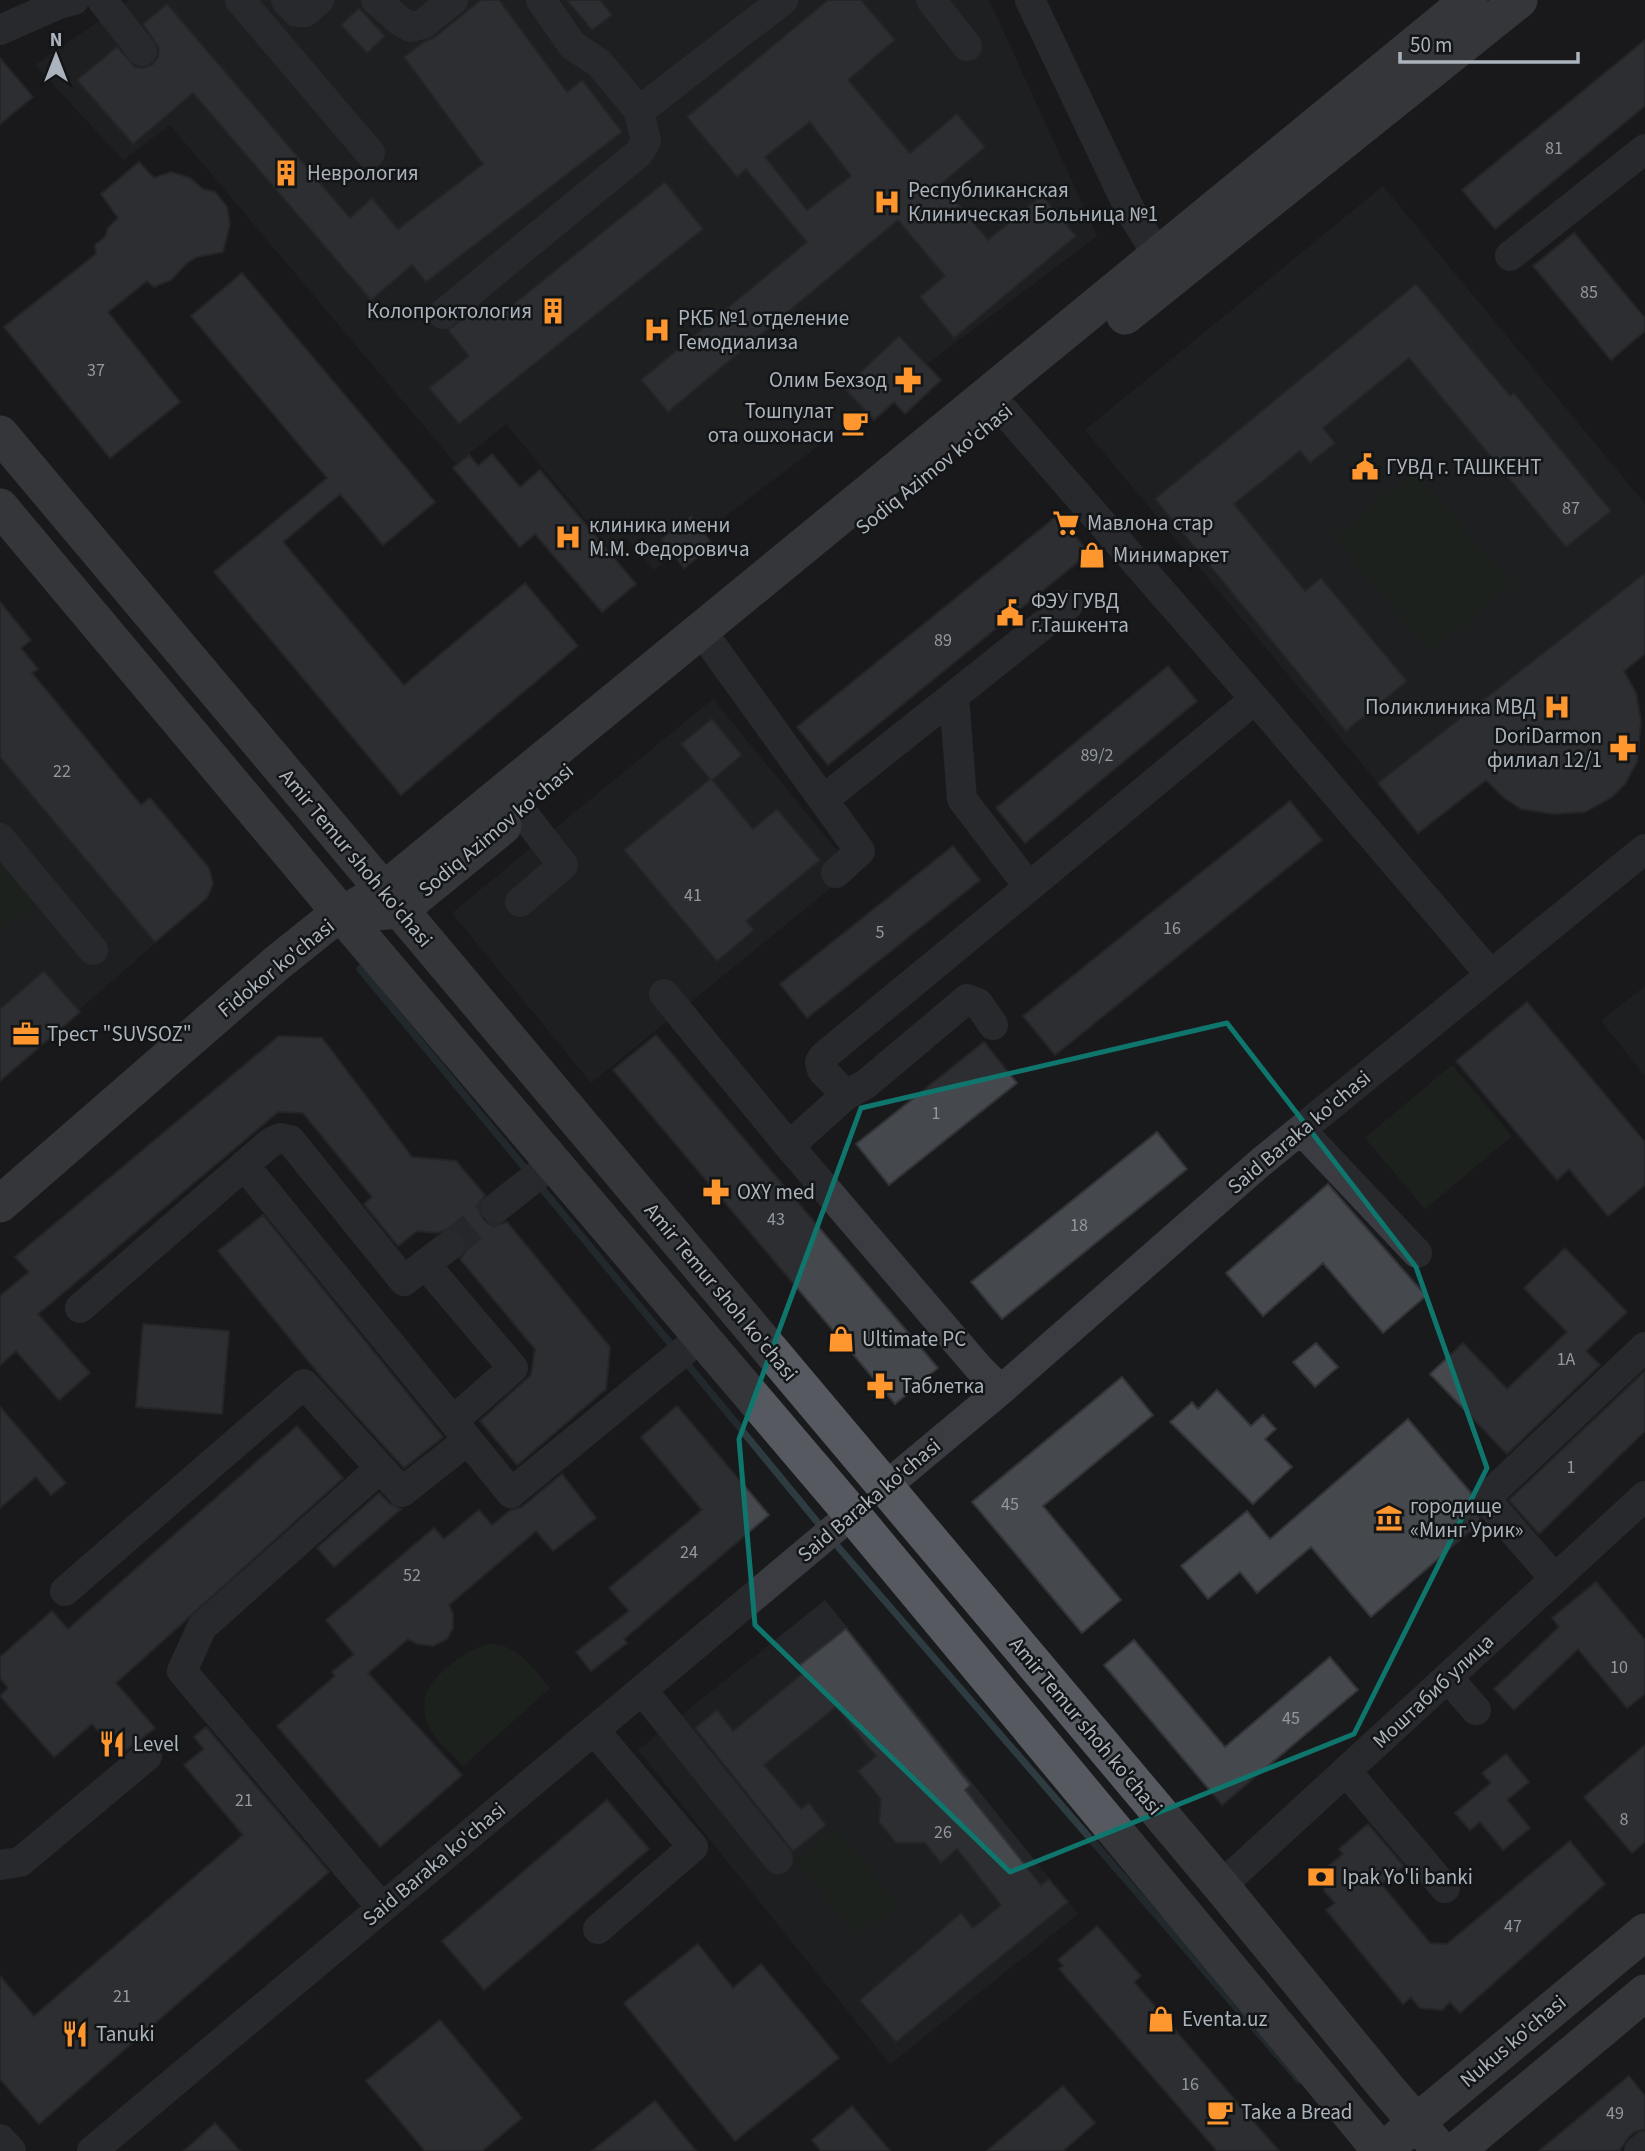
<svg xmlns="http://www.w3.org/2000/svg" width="1645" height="2151" font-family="'Source Sans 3',sans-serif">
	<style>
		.built { fill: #252629 }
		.green { fill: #212a21 }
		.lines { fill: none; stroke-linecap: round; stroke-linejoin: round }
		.stream { stroke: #2e3c41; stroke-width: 7 }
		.building { fill: #45484c; stroke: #333438; stroke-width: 2; fill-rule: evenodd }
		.minor-tunnel { stroke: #36393c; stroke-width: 30; stroke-dasharray: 30 15; stroke-linecap: butt }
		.minor { stroke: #3a3c41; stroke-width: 30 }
		.major { stroke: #565a60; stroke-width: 37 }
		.marked { fill: none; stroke: #0f766e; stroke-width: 5; stroke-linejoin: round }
		.labels { text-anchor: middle; stroke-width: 5; stroke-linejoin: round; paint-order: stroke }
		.number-label { font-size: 18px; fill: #9298a0 }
		.poi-label { font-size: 21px; fill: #abb3bc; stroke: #141517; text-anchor: start }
		.street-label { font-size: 21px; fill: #abb3bc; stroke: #141517 }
	</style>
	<rect width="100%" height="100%" fill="#191a1c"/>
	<path class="built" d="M 130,0 L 989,0 L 1097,236 L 654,570 L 626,538 L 611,550 L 506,424 L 456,464 L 170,125 L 123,160 L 35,65 Z
		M 1383,186 L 1645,504 L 1645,573 L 1378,783 L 1085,430 Z
		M 0,602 L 31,640 L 21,648 L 38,669 L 32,674 L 117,825 L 150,798 L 209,868 L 213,884 L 207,898 L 0,1079 Z
		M 713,699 L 853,870 L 591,1083 L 452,913 Z
		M 1645,986 L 1645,1076 L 1601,1021 Z
		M 825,1600 L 1078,1914 L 890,2064 L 638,1750 Z"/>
	<path class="green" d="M 1415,470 L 1512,585 L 1430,653 L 1333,537 Z
		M 0,858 L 37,902 L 0,933 Z
		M 1452,1065 L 1512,1136 L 1425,1209 L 1365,1138 Z
		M 489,1644 C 518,1644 532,1668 550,1688 L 463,1766 C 453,1754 434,1740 428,1725 C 426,1718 423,1706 425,1698 C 430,1675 468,1649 489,1644 Z
		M 837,1828 L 899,1905 L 858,1938 L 796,1862 Z"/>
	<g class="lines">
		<path class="stream" d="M 360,969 L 529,1173
			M 539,1185 L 674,1348
			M 684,1360 L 823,1529
			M 833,1541 L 1299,2080"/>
	</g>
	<path class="building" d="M 481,0 L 499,0 L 567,92 L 582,80 L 622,132 L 426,282 L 412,265 L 371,300 L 193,93 L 133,144 L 77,80 L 117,47 L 135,67 L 144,68 L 153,64 L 158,57 L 159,48 L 143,24 L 167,4 L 350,218 L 372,198 L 398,229 L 483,164 L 404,57 L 424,42 L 434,38 Z
		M 567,0 L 600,0 L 612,15 L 592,30 Z
		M 828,0 L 861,0 L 895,40 L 848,80 L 910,153 L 957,114 L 985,147 L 941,184 L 988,240 L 1042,195 L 1076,236 L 954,338 L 920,297 L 945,276 L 898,220 L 668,412 L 641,380 L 807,242 L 746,169 L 737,177 L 687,117 ZM 810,122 L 851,176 L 807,210 L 765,157 Z
		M 359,8 L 385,36 L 367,53 L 341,25 Z
		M 1645,40 L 1645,106 L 1495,229 L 1462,190 Z
		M 0,58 L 33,97 L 0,124 Z
		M 139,162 L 154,178 L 171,172 L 190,178 L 203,189 L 215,192 L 227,207 L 230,224 L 223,252 L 197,257 L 187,263 L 171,280 L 154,287 L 147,281 L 108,312 L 180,402 L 110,458 L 4,327 L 96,254 L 95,245 L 105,237 L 108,228 L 118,218 L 101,194 Z
		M 665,182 L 703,229 L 459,424 L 429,388 L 469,356 L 448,330 L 482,305 L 494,320 Z
		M 1574,233 L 1645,318 L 1645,331 L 1611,360 L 1533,266 Z
		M 242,273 L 435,502 L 383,545 L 340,494 L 283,542 L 404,685 L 525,583 L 578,646 L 401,795 L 214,572 L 327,478 L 191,316 Z
		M 1416,284 L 1510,396 L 1514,393 L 1611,511 L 1566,547 L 1409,358 L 1323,428 L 1335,443 L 1310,463 L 1300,451 L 1234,504 L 1305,591 L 1321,578 L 1407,681 L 1346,731 L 1155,499 Z
		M 899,336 L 941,380 L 905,414 L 894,402 L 874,420 L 844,388 Z
		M 492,454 L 520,487 L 540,470 L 636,584 L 602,612 L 535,534 L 520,547 L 453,468 L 469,455 L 478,466 Z
		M 1058,515 L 1089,553 L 828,765 L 797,727 Z
		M 691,516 L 713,545 L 684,568 L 661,539 Z
		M 1645,573 L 1645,654 L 1624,671 L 1636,693 L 1641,720 L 1637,762 L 1625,784 L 1612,797 L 1585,812 L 1553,814 L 1521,809 L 1503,797 L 1486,780 L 1418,833 L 1378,783 Z
		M 0,602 L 31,640 L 21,648 L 38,669 L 32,673 L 141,805 L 150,798 L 209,868 L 213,884 L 207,898 L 155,942 L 0,757 Z
		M 1168,666 L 1197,701 L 1025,843 L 996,808 Z
		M 712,719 L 742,755 L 712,780 L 753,829 L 777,809 L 820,860 L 746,921 L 754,930 L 717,961 L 624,850 L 710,779 L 681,744 Z
		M 1290,801 L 1322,840 L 1055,1055 L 1023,1016 Z
		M 953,846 L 980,880 L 807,1018 L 780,984 Z
		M 44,971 L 80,1012 L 0,1081 L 0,1009 Z
		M 1527,1002 L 1645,1142 L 1645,1185 L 1608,1216 L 1569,1169 L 1557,1180 L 1456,1061 Z
		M 656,1035 L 938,1368 L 895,1404 L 613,1070 Z
		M 279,1036 L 322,1038 L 412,1157 L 456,1161 L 485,1195 L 480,1202 L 479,1210 L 483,1219 L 489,1224 L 498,1225 L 507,1222 L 610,1347 L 606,1389 L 517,1465 L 480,1421 L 531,1375 L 535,1349 L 460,1259 L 465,1253 L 466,1245 L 463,1235 L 456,1230 L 448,1229 L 437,1233 L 417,1231 L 398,1246 L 364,1204 L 372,1197 L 303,1113 L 278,1112 L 38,1314 L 90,1373 L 59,1400 L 16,1351 L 0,1365 L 0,1296 L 29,1272 L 15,1257 Z
		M 984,1042 L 1017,1083 L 889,1185 L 856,1144 Z
		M 1157,1132 L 1187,1169 L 1002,1319 L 971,1282 Z
		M 1328,1184 L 1426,1296 L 1383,1333 L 1323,1263 L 1263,1316 L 1226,1273 Z
		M 263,1215 L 443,1437 L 404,1468 L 324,1380 L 218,1251 Z
		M 1565,1248 L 1627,1312 L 1586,1351 L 1600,1365 L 1507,1454 L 1430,1374 L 1463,1343 L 1507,1389 L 1567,1332 L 1524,1288 Z
		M 143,1324 L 229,1331 L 222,1414 L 136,1407 Z
		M 1316,1343 L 1338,1367 L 1315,1387 L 1293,1362 Z
		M 1645,1371 L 1645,1431 L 1539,1534 L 1509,1500 Z
		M 1122,1377 L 1153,1415 L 1043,1506 L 1121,1600 L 1082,1633 L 972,1502 Z
		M 1217,1390 L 1251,1426 L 1263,1415 L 1276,1429 L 1265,1439 L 1292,1467 L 1253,1504 L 1170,1422 L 1192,1402 L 1198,1409 Z
		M 677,1406 L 769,1515 L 624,1639 L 627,1643 L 591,1671 L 576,1652 L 629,1611 L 609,1588 L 702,1510 L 641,1437 Z
		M 0,1407 L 66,1483 L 51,1495 L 36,1477 L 0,1508 Z
		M 1408,1419 L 1471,1493 L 1472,1506 L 1482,1521 L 1371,1617 L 1311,1547 L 1257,1593 L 1240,1572 L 1208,1599 L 1181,1566 L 1247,1511 L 1270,1539 Z
		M 297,1426 L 343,1478 L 116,1683 L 155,1728 L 120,1755 L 92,1724 L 54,1757 L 0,1696 L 8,1688 L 0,1678 L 0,1657 L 52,1611 L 68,1629 Z
		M 562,1474 L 596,1518 L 553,1551 L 536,1531 L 449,1605 L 453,1614 L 453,1628 L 447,1639 L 433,1646 L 417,1644 L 408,1639 L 368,1673 L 462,1775 L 380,1847 L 277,1726 L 335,1676 L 332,1672 L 354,1654 L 326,1620 L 434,1528 L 444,1539 L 479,1510 L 492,1525 L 511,1510 L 522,1507 Z
		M 379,1493 L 390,1504 L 401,1509 L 334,1567 L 317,1548 Z
		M 1596,1582 L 1645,1640 L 1645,1694 L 1627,1708 L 1578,1649 L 1514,1710 L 1494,1689 L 1559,1627 L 1552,1618 Z
		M 846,1629 L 970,1785 L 965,1790 L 1041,1885 L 1049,1879 L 1068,1902 L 896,2042 L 860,2000 L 961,1913 L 973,1928 L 1001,1905 L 957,1849 L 941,1863 L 925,1843 L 896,1843 L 879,1822 L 881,1799 L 858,1771 L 876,1756 L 836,1707 L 764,1765 L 801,1809 L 809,1803 L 826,1825 L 793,1851 L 695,1728 L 717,1710 L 733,1731 L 804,1672 L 800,1665 Z
		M 1134,1640 L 1225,1747 L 1330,1657 L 1358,1690 L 1222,1805 L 1104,1665 Z
		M 206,1727 L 329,1872 L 39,2124 L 0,2079 L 0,1976 L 34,2016 L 243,1835 L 184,1765 L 204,1749 L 194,1737 Z
		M 1645,1745 L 1645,1842 L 1632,1853 L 1584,1797 Z
		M 1506,1754 L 1529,1782 L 1507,1800 L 1530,1828 L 1503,1850 L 1480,1822 L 1470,1830 L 1455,1813 L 1491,1783 L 1482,1773 Z
		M 607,1800 L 649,1849 L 484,1990 L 442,1941 Z
		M 1368,1824 L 1404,1866 L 1381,1884 L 1430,1943 L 1447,1944 L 1570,1841 L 1605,1884 L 1460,2013 L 1450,2002 L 1442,2010 L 1420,2008 L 1411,1997 L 1403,2004 L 1326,1910 L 1335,1903 L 1324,1891 L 1325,1869 L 1343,1854 L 1339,1849 Z
		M 1097,1926 L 1141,1976 L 1134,1982 L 1279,2151 L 1217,2151 L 1059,1969 L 1063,1966 L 1058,1960 Z
		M 698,1944 L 733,1988 L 761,1964 L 839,2058 L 735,2141 L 624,2003 Z
		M 440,2020 L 522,2118 L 482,2151 L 425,2151 L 366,2081 Z
		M 1629,2076 L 1645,2096 L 1645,2129 L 1634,2132 L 1628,2138 L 1619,2151 L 1539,2151 Z
		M 1063,2086 L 1095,2123 L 1063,2151 L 987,2151 Z
		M 655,2101 L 696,2151 L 592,2151 Z
		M 852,2106 L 890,2151 L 821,2151 L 812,2140 Z
		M 215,2123 L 240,2151 L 184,2151 Z"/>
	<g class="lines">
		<path class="minor-tunnel" d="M 449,1246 L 496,1208"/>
		<path class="minor" d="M 102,0 L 142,51
			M 240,0 L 370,153
			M 286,0 L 297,12 L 305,12 L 319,0
			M 376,0 L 400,21 L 411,27 L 423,24 L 453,0
			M 931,0 L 967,46
			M 1030,0 L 1130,210 L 1158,256 L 1173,272
			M 0,30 L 59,4 L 74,0
			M 639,111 L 783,0
			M 1510,256 L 1645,149
			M 443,314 L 639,153 L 646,141 L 639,111 L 599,63 L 572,45 L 541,0
			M 1005,412 L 1255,699 L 1490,974
			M 713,647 L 860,851 L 836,873
			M 823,800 L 1068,605
			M 0,838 L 93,950
			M 1029,887 L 1255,699
			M 520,902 L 563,865 L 521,811
			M 664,994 L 789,1146 L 978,1367 L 1001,1390
			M 846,1095 L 866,1084 L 967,999 L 978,1003 L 993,1025
			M 1301,1130 L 1417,1253
			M 789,1146 L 846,1095 L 822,1070 L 820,1062 L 824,1056 L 1029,887 L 962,799 L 954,696
			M 244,1165 L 453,1421
			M 496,1208 L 553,1163
			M 425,1264 L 449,1246
			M 80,1308 L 270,1143 L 280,1138 L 290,1140 L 404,1281 L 425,1264 L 513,1368 L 453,1421 L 468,1440
			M 368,1479 L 202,1627 L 182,1671 L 382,1908
			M 885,1487 L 1001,1390 L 1261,1162 L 1645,849
			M 1555,1579 L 1489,1503 L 1488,1496 L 1645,1347
			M 65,1591 L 304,1384 L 402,1492 L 468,1440 L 511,1493 L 701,1337
			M 1448,1678 L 1476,1710
			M 642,1690 L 778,1859
			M 594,1730 L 693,1847 L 598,1929
			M 1346,1771 L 1445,1888
			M 0,1865 L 20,1862 L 147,1756
			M 1221,1886 L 1645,1496
			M 0,2139 L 11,2151
			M 92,2151 L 852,1514
			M 1639,2151 L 1645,2146"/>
		<path class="major" d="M 1125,316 L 1519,0
			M 0,434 L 1221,1886 L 1385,2086 L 1441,2151
			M 0,507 L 328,898 L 852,1514 L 1381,2151
			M 374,912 L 400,910 L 503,826
			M 0,1204 L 277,963 L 327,923 L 383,891 L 1469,0
			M 1399,2137 L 1645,1932
			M 1456,2151 L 1645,1993"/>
	</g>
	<path d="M0 0H1645V2151H0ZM 1227,1023 L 1416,1267 L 1487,1468 L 1354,1734 L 1010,1872 L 755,1625 L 739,1439 L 861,1108 Z" fill="#191a1c" fill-opacity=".55" fill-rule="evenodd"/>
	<path class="marked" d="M 1227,1023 L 1416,1267 L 1487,1468 L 1354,1734 L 1010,1872 L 755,1625 L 739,1439 L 861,1108 Z"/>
	<defs>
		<g id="building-bare" transform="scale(2.1)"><path d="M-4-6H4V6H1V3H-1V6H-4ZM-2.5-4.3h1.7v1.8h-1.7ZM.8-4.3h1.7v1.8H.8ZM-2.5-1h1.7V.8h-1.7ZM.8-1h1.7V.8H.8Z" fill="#ff972e" stroke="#141517" stroke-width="2.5" paint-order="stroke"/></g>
		<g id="hospital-bare" transform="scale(2.1)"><path d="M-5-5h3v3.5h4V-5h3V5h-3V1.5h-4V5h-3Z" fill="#ff972e" stroke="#141517" stroke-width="2.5" paint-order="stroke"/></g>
		<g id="pharmacy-bare" transform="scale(2.1)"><path d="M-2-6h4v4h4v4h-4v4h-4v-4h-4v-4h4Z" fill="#ff972e" stroke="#141517" stroke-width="2.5" paint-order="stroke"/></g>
		<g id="cafe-bare" transform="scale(2.1)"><path d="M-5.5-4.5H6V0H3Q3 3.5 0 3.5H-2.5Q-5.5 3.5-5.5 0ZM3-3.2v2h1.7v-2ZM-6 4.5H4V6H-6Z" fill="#ff972e" stroke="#141517" stroke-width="2.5" paint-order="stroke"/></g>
		<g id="civic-bare" transform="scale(2.1)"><path d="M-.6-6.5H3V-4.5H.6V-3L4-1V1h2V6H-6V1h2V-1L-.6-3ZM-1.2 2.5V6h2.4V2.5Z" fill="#ff972e" stroke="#141517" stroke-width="2.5" paint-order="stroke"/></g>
		<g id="supermarket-bare" transform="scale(2.1)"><path d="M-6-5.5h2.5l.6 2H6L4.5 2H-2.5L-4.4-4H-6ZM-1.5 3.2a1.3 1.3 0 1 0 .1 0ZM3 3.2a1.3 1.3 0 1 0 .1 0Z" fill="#ff972e" stroke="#141517" stroke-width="2.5" paint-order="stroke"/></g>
		<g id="shop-bare" transform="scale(2.1)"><path d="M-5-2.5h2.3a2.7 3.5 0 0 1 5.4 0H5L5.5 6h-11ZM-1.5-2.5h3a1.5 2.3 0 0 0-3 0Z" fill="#ff972e" stroke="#141517" stroke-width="2.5" paint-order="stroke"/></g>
		<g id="office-bare" transform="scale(2.1)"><path d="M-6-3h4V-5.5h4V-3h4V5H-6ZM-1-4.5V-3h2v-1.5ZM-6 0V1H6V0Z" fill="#ff972e" stroke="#141517" stroke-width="2.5" paint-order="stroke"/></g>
		<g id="museum-bare" transform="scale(2.1)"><path d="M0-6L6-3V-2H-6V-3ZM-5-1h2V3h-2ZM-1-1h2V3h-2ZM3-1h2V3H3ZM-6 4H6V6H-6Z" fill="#ff972e" stroke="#141517" stroke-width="2.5" paint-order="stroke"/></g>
		<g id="restaurant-bare" transform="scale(2.1)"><path d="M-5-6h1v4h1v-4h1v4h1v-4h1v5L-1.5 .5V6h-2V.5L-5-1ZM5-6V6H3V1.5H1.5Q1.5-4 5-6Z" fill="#ff972e" stroke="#141517" stroke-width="2.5" paint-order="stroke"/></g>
		<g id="bank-bare" transform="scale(2.1)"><path d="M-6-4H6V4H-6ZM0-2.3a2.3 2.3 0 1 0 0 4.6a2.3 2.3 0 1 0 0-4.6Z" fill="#ff972e" stroke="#141517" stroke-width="2.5" paint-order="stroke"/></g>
	</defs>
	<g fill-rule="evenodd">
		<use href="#building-bare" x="286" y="173"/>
		<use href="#hospital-bare" x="887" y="202"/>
		<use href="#building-bare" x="553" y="311"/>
		<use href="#hospital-bare" x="657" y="330"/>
		<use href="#pharmacy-bare" x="908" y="380"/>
		<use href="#cafe-bare" x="855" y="423"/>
		<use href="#civic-bare" x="1365" y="467"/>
		<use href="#supermarket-bare" x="1066" y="523"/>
		<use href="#hospital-bare" x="568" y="537"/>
		<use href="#shop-bare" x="1092" y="555"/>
		<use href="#civic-bare" x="1010" y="613"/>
		<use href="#hospital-bare" x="1557" y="707"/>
		<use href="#pharmacy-bare" x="1623" y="748"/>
		<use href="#office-bare" x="26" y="1034"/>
		<use href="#pharmacy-bare" x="716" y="1192"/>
		<use href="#shop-bare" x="841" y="1339"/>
		<use href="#pharmacy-bare" x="880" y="1386"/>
		<use href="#museum-bare" x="1389" y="1518"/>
		<use href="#restaurant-bare" x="112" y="1744"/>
		<use href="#bank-bare" x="1321" y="1877"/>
		<use href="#shop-bare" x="1161" y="2019"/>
		<use href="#restaurant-bare" x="75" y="2034"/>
		<use href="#cafe-bare" x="1220" y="2112"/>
	</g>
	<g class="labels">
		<g class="number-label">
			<text x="1554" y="154">81</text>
			<text x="1589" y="298">85</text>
			<text x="96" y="376">37</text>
			<text x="1571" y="514">87</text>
			<text x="943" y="646">89</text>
			<text x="1097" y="761">89/2</text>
			<text x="62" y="777">22</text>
			<text x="693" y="901">41</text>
			<text x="1172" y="934">16</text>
			<text x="880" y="938">5</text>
			<text x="936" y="1119">1</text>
			<text x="776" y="1225">43</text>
			<text x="1079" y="1231">18</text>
			<text x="1566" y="1365">1A</text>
			<text x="1571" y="1473">1</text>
			<text x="1010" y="1510">45</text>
			<text x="689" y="1558">24</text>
			<text x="412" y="1581">52</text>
			<text x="1619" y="1673">10</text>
			<text x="1291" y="1724">45</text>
			<text x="244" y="1806">21</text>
			<text x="1624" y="1825">8</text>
			<text x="943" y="1838">26</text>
			<text x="1513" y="1932">47</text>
			<text x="122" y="2002">21</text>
			<text x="1190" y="2090">16</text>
			<text x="1615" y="2119">49</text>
		</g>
		<g class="poi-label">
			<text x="307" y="180">Неврология</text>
			<text x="908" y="197">Республиканская<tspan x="908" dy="24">Клиническая Больница №1</tspan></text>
			<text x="532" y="318" text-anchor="end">Колопроктология</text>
			<text x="678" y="325">РКБ №1 отделение<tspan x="678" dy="24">Гемодиализа</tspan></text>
			<text x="887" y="387" text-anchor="end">Олим Бехзод</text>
			<text x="834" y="418" text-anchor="end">Тошпулат<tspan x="834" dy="24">ота ошхонаси</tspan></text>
			<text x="1386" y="474">ГУВД г. ТАШКЕНТ</text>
			<text x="1087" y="530">Мавлона стар</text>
			<text x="589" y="532">клиника имени<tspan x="589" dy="24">М.М. Федоровича</tspan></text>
			<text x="1113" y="562">Минимаркет</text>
			<text x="1031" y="608">ФЭУ ГУВД<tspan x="1031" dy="24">г.Ташкента</tspan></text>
			<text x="1536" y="714" text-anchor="end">Поликлиника МВД</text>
			<text x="1602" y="743" text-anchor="end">DoriDarmon<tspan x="1602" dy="24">филиал 12/1</tspan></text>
			<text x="47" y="1041">Трест "SUVSOZ"</text>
			<text x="737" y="1199">OXY med</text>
			<text x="862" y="1346">Ultimate PC</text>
			<text x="901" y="1393">Таблетка</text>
			<text x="1410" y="1513">городище<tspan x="1410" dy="24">«Минг Урик»</tspan></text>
			<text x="133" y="1751">Level</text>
			<text x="1342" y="1884">Ipak Yo'li banki</text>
			<text x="1182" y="2026">Eventa.uz</text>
			<text x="96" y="2041">Tanuki</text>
			<text x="1241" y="2119">Take a Bread</text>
		</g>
		<g class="street-label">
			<text transform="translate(934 469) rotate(-39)" y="7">Sodiq Azimov ko'chasi</text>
			<text transform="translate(496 830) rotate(-40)" y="7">Sodiq Azimov ko'chasi</text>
			<text transform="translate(356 858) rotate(50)" y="7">Amir Temur shoh ko'chasi</text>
			<text transform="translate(276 968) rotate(-39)" y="7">Fidokor ko'chasi</text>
			<text transform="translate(1299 1132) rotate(-40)" y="7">Said Baraka ko'chasi</text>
			<text transform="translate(721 1292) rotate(50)" y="7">Amir Temur shoh ko'chasi</text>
			<text transform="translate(869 1500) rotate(-40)" y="7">Said Baraka ko'chasi</text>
			<text transform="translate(1433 1691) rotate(-43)" y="7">Моштабиб улица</text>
			<text transform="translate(1086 1726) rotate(50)" y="7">Amir Temur shoh ko'chasi</text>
			<text transform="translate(434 1864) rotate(-40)" y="7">Said Baraka ko'chasi</text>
			<text transform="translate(1513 2041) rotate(-40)" y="7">Nukus ko'chasi</text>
		</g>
	</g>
	<g transform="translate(56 56)" stroke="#141517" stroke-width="5" paint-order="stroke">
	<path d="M0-5L12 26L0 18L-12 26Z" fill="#abb3bc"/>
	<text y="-10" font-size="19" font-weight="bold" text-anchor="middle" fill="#abb3bc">N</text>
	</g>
	<path d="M1400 52v10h178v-10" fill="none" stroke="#abb3bc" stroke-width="3.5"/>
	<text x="1410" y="52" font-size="21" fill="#abb3bc" stroke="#141517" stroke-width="5" paint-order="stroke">50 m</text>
</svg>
